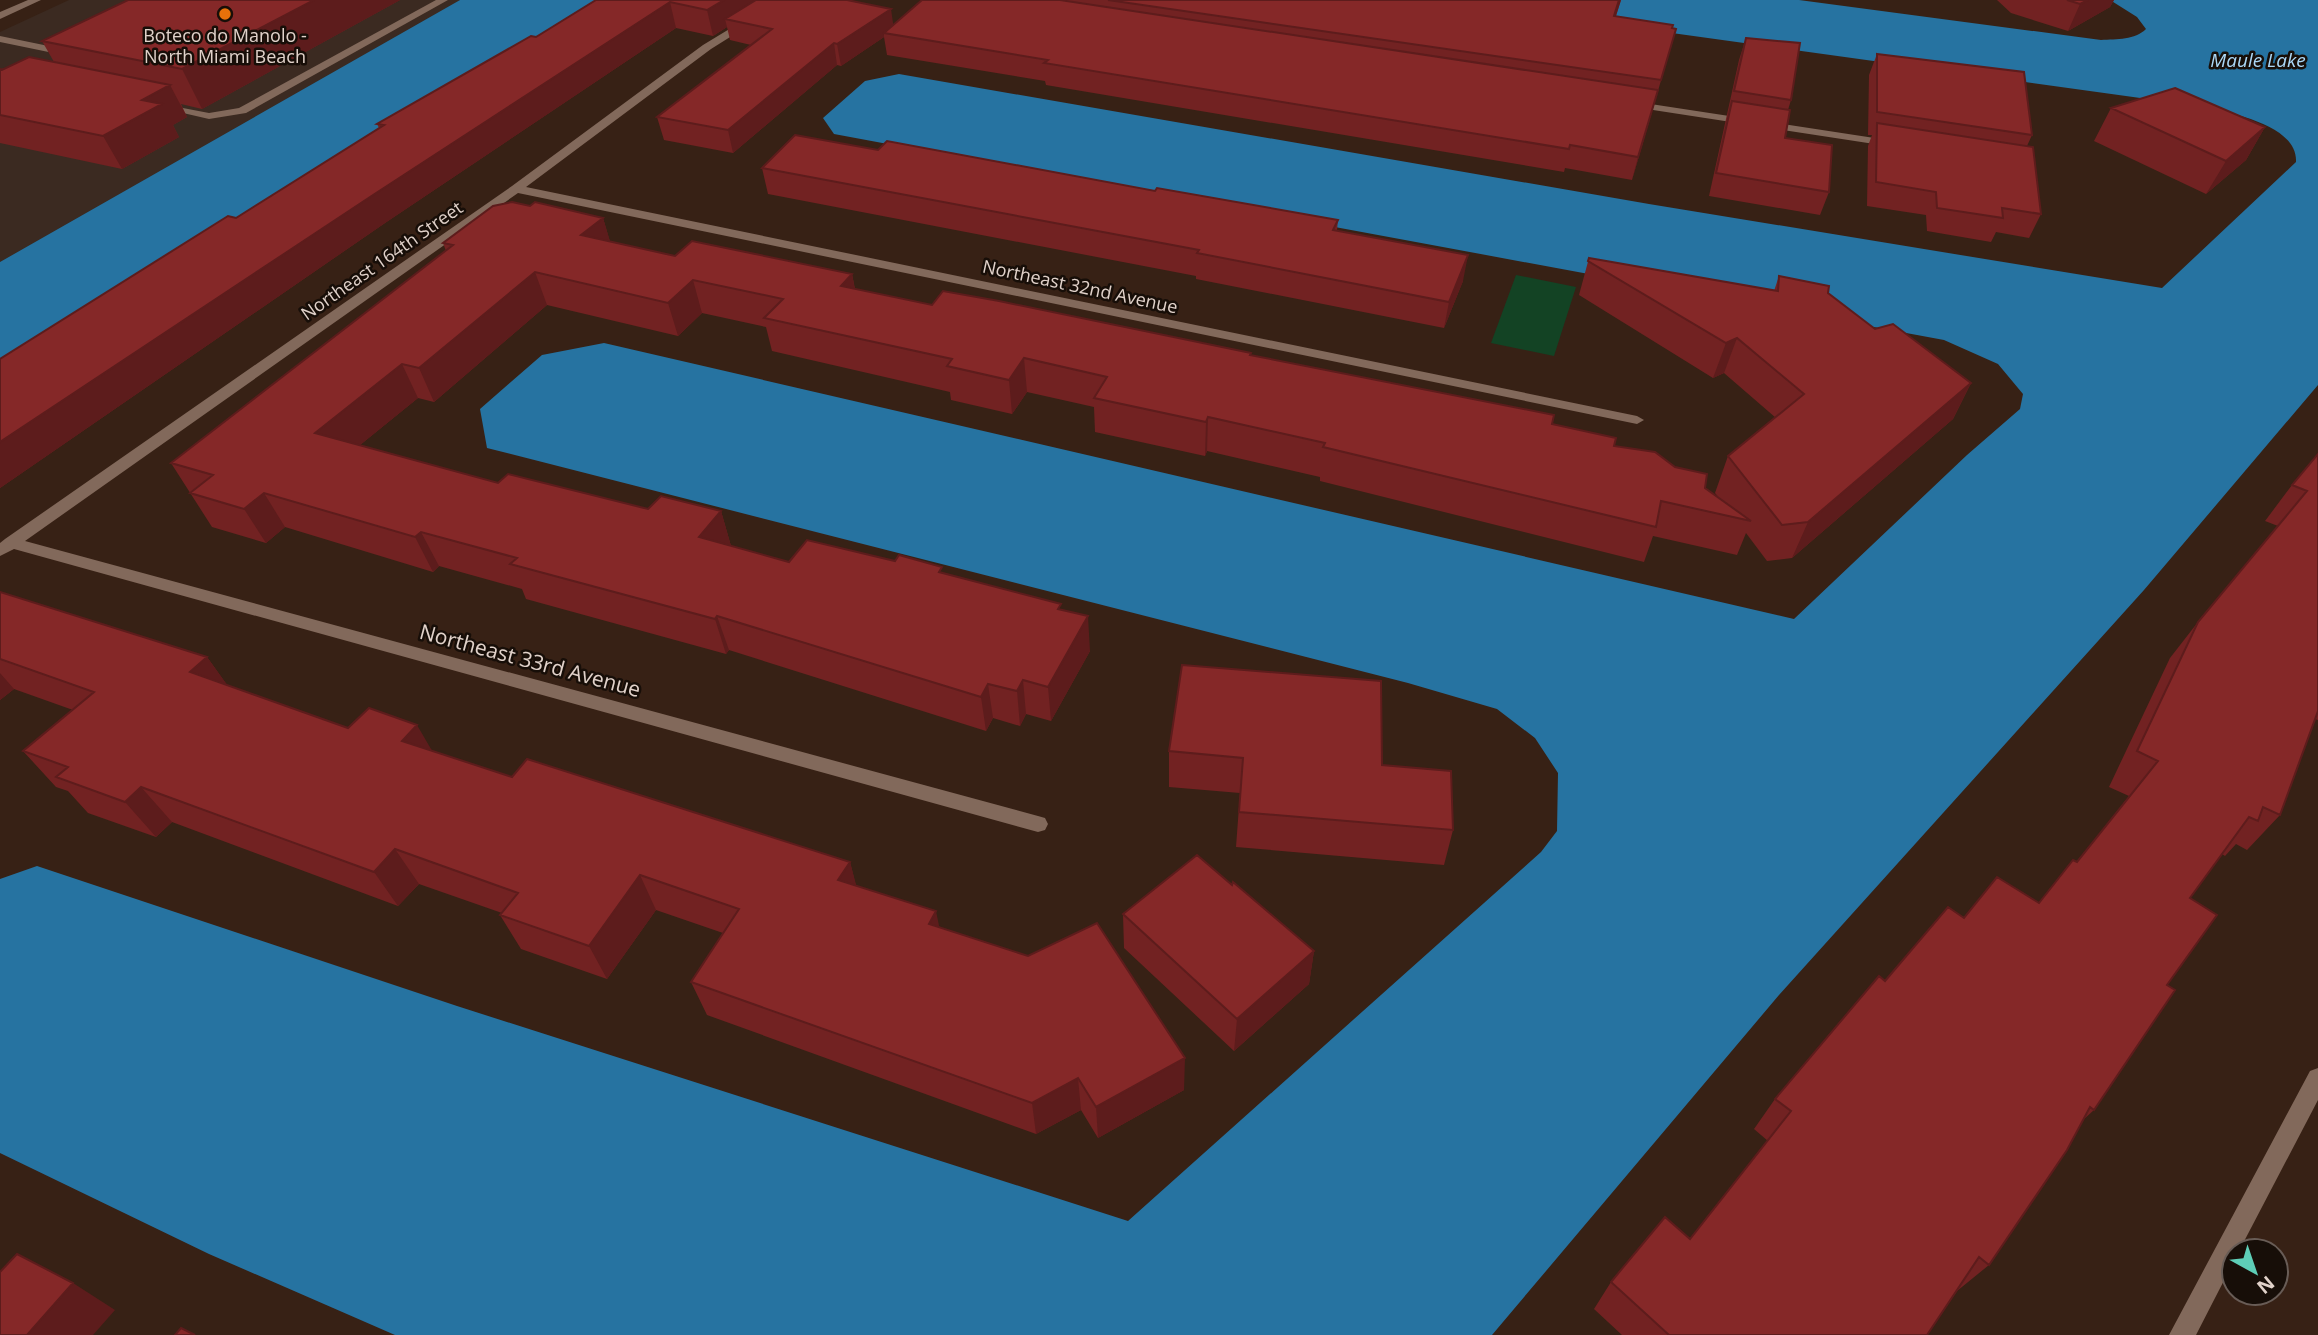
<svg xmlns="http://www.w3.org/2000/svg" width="2318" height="1335" font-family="'Open Sans',sans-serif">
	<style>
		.commercial { fill: #3b2a21 }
		.green { fill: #134324 }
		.water { fill: #2673a1 }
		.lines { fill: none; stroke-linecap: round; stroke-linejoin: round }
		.lane { fill: #82695b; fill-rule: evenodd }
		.street { fill: #82695b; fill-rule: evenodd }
		.wall { fill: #722222 }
		.shaded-wall { fill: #5d1c1c }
		.building { fill: #852828; stroke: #5d1c1c; stroke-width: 2 }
		.food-dot { fill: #e8710a; stroke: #170e08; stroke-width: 2.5 }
		.labels { text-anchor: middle; stroke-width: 5; stroke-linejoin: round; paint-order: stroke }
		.far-poi-label { font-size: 18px; fill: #e1d2ca; stroke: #170e08 }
		.far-street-label { font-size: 18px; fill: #e1d2ca; stroke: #170e08 }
		.far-water-label { font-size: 19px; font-style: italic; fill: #abd7f6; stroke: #170e08 }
		.street-label { font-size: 21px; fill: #e1d2ca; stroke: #170e08 }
	</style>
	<rect width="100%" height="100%" fill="#372115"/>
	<path class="commercial" d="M 69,0 L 460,0 L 0,262 L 0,32 Z"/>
	<path class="green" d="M 1516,275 L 1576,287 L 1554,356 L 1491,343 Z"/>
	<path class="water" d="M 460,0 L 600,0 L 0,376 L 0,262 Z
		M 1434,0 L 1799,0 L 2101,40 C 2117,39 2135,40 2146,29 L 2137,17 L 2110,0 L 2318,0 L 2318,385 L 2144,590 L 1779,995 L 1492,1335 L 395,1335 L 209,1254 L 0,1153 L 0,879 L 37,866 L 457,1006 L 1128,1221 L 1541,852 L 1557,831 L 1558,773 L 1535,738 L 1497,709 L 1408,683 L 487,448 L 480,409 L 542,355 L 604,343 L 1794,619 L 1967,455 L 2020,409 L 2023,394 L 1998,364 L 1944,340 L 834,134 L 823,118 L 865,81 L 899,74 L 1649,204 L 2162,288 L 2296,162 C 2298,124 2227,112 2198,106 Z"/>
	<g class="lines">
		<path class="lane" d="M 436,0 L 448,0 L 246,113 L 209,119 L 157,107 L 162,104 L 209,113 L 239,108 Z
			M 0,36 L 68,50 L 73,53 L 68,56 L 0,42 Z"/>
		<path class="street" d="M 28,0 L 41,0 L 0,19 L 0,12 Z
			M 777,0 L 789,0 L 711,49 L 526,187 L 1637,416 L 1644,420 L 1637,424 L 518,193 L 25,541 L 1038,816 L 1045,818 L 1048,824 L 1045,830 L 1038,832 L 14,549 L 0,556 L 0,543 L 5,539 L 512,186 L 703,45 Z
			M 1631,101 L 1894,141 L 1900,144 L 1894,147 L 1627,106 L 1626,104 Z
			M 2318,1068 L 2318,1100 L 2239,1251 L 2234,1251 L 2234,1261 L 2196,1335 L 2169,1335 L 2310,1071 Z"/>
	</g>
	<path class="wall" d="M 400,0 L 202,109 L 181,104 L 187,117 L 173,125 L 179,137 L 122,169 L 0,143 L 0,69 L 54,62 L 42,41 Z
		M 596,0 L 847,0 L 893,25 L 922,0 L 1621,0 L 1616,16 L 1676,29 L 1632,180 L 1565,168 L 1564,172 L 1046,85 L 1045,81 L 887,55 L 884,37 L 841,66 L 837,65 L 733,153 L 664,140 L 657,117 L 751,45 L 730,40 L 727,27 L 713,36 L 676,28 L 385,223 L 0,488 L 0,359 L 236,218 L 379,128 L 377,124 L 536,37 Z
		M 1997,0 L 2114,0 L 2110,7 L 2068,31 L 2011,13 Z
		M 1746,38 L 1791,100 L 1788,110 L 1785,138 L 1829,192 L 1820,215 L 1709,196 L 1739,60 Z
		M 1877,54 L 2032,135 L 2027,146 L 2041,214 L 2029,238 L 1996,232 L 1991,242 L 1927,231 L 1926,215 L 1867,206 L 1868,146 L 1872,135 L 1868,135 L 1869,75 Z
		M 2111,108 L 2265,127 L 2246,160 L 2206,194 L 2094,141 Z
		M 762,168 L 1155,191 L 1338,220 L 1337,230 L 1463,281 L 1444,328 L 1196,279 L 1196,276 L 768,194 Z
		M 603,218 L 610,242 L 675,256 L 852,274 L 855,289 L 932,305 L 1251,353 L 1251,356 L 1552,424 L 1614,446 L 1705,488 L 1719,498 L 1715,493 L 1728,456 L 1776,418 L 1724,373 L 1713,378 L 1579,295 L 1589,258 L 1774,291 L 1779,276 L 1828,293 L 1875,329 L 1971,383 L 1953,419 L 1792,558 L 1767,561 L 1746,533 L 1737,555 L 1653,536 L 1644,562 L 1320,481 L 1320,477 L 1207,451 L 1205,456 L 1095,432 L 1094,407 L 1027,392 L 1012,414 L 951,400 L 950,392 L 772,351 L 766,327 L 702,313 L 678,336 L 547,305 L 434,402 L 418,398 L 360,445 L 498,483 L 648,509 L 721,511 L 731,546 L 789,562 L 943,573 L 1061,610 L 1090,651 L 1051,721 L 1026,714 L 1020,726 L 993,718 L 986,731 L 729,650 L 726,654 L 526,599 L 522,589 L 439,566 L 433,572 L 285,527 L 266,543 L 212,527 L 171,463 L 446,251 L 443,243 Z
		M 2318,454 L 2318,720 L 2315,719 L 2280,815 L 2247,850 L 2236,844 L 2225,856 L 2222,854 L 2190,898 L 2167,985 L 2094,1110 L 2083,1120 L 1989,1265 L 1957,1291 L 1927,1335 L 1622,1335 L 1594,1309 L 1611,1282 L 1690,1239 L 1768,1141 L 1754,1129 L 1775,1099 L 1885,981 L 1964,918 L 2038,903 L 2077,862 L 2129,796 L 2109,787 L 2170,658 L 2198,622 L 2278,526 L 2265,521 L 2292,485 Z
		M 0,592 L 207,657 L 227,685 L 348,728 L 433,751 L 512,777 L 850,862 L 856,886 L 940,927 L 1184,1090 L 1098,1138 L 1081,1110 L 1036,1134 L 707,1015 L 691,982 L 723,933 L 656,910 L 607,979 L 521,949 L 500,915 L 502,913 L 419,884 L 398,906 L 172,822 L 156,837 L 88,813 L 68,791 L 56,787 L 23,751 L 73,710 L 14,689 L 0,700 Z
		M 1169,751 L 1382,765 L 1453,830 L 1444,865 L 1236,847 L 1240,793 L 1169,787 Z
		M 1232,885 L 1314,951 L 1309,984 L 1234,1051 L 1124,948 L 1123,914 Z"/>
	<path class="shaded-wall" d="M 314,0 L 400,0 L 202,109 L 182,69 Z
		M 724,0 L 766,0 L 725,19 L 727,27 L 713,36 L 707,10 Z
		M 1619,0 L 1621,0 L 1609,37 L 1614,16 Z
		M 2088,0 L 2114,0 L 2110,7 L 2068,31 L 2080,4 Z
		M 670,2 L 676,28 L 385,223 L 0,488 L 0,442 L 373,195 Z
		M 891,9 L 894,30 L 884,33 L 884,37 L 841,66 L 837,44 Z
		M 834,43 L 837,65 L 733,153 L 728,130 Z
		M 170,85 L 187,117 L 173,125 L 179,137 L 122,169 L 103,136 L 142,100 Z
		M 1658,90 L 1652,112 L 1632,180 L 1638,157 Z
		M 2265,127 L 2246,160 L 2206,194 L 2226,161 Z
		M 603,218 L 613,251 L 581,235 Z
		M 1468,255 L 1463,281 L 1444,328 L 1449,302 Z
		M 535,272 L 547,305 L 434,402 L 419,368 Z
		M 852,274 L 858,307 L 841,286 Z
		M 693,280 L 702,313 L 678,336 L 668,303 Z
		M 1737,338 L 1724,373 L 1713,378 L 1726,343 Z
		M 1024,358 L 1027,392 L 1012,414 L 1009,380 Z
		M 402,364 L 418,398 L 333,467 L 315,433 Z
		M 1971,383 L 1953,419 L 1792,558 L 1808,522 Z
		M 1208,417 L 1207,451 L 1205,456 L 1206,422 Z
		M 264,493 L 285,527 L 266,543 L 244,509 Z
		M 721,511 L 731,546 L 710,572 L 699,537 Z
		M 421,532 L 439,566 L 433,572 L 415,537 Z
		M 717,616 L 729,650 L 726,654 L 715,619 Z
		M 1088,616 L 1090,651 L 1051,721 L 1048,687 Z
		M 207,657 L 233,693 L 190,672 Z
		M 0,673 L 14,689 L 0,700 Z
		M 1023,680 L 1026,714 L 1020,726 L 1017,691 Z
		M 988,684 L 993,718 L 986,731 L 981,697 Z
		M 417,725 L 438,761 L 402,741 Z
		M 141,787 L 172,822 L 156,837 L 125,802 Z
		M 395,849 L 419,884 L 398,906 L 374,872 Z
		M 850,862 L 859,896 L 838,880 Z
		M 640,875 L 656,910 L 607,979 L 589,946 Z
		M 936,911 L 943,945 L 929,924 Z
		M 1314,951 L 1309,984 L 1234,1051 L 1237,1019 Z
		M 1185,1058 L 1184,1090 L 1098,1138 L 1096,1107 Z
		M 1078,1078 L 1081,1110 L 1036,1134 L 1032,1103 Z
		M 73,1283 L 115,1310 L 93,1335 L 27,1335 Z"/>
	<path class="building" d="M 128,0 L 314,0 L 182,69 L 42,41 Z
		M 596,0 L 724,0 L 707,10 L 670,2 L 373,195 L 0,442 L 0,359 L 228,216 L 236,218 L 384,125 L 377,124 L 531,36 L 536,37 Z
		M 756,0 L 847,0 L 891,9 L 837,44 L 834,43 L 728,130 L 657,117 L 772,29 L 725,19 Z
		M 922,0 L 1060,0 L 1658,90 L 1638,157 L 1570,145 L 1569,149 L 1044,63 L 1048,60 L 884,33 Z
		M 1108,0 L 1619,0 L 1614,16 L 1673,25 L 1672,28 L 1676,29 L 1661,80 Z
		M 2067,0 L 2088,0 L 2080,4 Z
		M 1746,38 L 1800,43 L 1791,100 L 1734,91 Z
		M 1877,54 L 2024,72 L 2032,135 L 1877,112 Z
		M 29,57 L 170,85 L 142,100 L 162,104 L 103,136 L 0,115 L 0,69 L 2,70 Z
		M 2175,88 L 2265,127 L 2226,161 L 2111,108 Z
		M 1732,101 L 1790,110 L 1785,138 L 1832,145 L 1829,192 L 1716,173 Z
		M 1877,123 L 2033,147 L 2041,214 L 2002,208 L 2003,218 L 1937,208 L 1936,192 L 1876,182 Z
		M 795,135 L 878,150 L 887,141 L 1155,191 L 1157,188 L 1338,220 L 1333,230 L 1468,255 L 1449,302 L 1197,253 L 1199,250 L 762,168 Z
		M 512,202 L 530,206 L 535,202 L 603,218 L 581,235 L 675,256 L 692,241 L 852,274 L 841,286 L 932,305 L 943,291 L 999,301 L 1251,353 L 1250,355 L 1554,415 L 1552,424 L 1616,438 L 1614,446 L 1655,452 L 1675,467 L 1707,474 L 1705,488 L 1751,521 L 1661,501 L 1656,527 L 1323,447 L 1325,443 L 1208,417 L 1206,422 L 1094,398 L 1107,377 L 1024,358 L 1009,380 L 947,366 L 952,359 L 764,318 L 783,299 L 693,280 L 668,303 L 535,272 L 419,368 L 402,364 L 315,433 L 498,483 L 508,474 L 648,509 L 661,496 L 721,511 L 699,537 L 789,562 L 807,540 L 895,561 L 899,555 L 942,567 L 939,572 L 1061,604 L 1058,609 L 1088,616 L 1048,687 L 1023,680 L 1017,691 L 988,684 L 981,697 L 717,616 L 715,619 L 510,564 L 517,558 L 421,532 L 415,537 L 264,493 L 244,509 L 190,493 L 213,475 L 171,463 L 453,245 L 443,243 L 493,206 Z
		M 1589,258 L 1778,291 L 1779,276 L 1829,286 L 1828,293 L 1875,329 L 1893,324 L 1971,383 L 1808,522 L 1782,525 L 1728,456 L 1804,394 L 1737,338 L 1726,343 L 1588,261 Z
		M 2318,454 L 2318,711 L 2280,815 L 2263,807 L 2258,821 L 2249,817 L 2190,898 L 2217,915 L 2167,985 L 2175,990 L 2094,1110 L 2090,1107 L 2067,1150 L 1989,1265 L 1979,1257 L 1927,1335 L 1669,1335 L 1611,1282 L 1665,1217 L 1690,1239 L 1791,1111 L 1775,1099 L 1879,976 L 1885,981 L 1948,907 L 1964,918 L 1997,877 L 2039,903 L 2073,860 L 2077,862 L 2158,761 L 2137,751 L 2198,622 L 2307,491 L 2292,485 Z
		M 0,592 L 207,657 L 190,672 L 348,728 L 369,708 L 417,725 L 402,741 L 512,777 L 527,759 L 850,862 L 838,880 L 936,911 L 929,924 L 1028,956 L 1097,923 L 1185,1058 L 1096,1107 L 1078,1078 L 1032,1103 L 691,982 L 739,909 L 640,875 L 589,946 L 500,915 L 518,893 L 395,849 L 374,872 L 141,787 L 125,802 L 56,777 L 68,767 L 23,751 L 94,692 L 0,659 Z
		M 1182,665 L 1381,681 L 1382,765 L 1451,771 L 1453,830 L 1239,812 L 1243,758 L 1169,751 Z
		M 1197,855 L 1232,885 L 1233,882 L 1314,951 L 1237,1019 L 1123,914 Z
		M 17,1254 L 73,1283 L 27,1335 L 0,1335 L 0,1272 Z
		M 181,1328 L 195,1335 L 175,1335 Z"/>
	<circle class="food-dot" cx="225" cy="14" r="7"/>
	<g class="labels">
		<g class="far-poi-label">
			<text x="225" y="42">Boteco do Manolo -<tspan x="225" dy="21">North Miami Beach</tspan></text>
		</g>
		<g class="far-street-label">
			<text transform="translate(382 261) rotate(-35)" y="6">Northeast 164th Street</text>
			<text transform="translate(1080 287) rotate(12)" y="6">Northeast 32nd Avenue</text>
		</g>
		<g class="far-water-label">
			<text x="2258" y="67">Maule Lake</text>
		</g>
		<g class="street-label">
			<text transform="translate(530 661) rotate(15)" y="7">Northeast 33rd Avenue</text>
		</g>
	</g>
	<g transform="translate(2255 1272) rotate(140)"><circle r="33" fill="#170e08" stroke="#685c56" stroke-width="2"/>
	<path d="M0-5L12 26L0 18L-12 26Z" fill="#5eceb7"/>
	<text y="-10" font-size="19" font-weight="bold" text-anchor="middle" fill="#e1d2ca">N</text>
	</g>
</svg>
